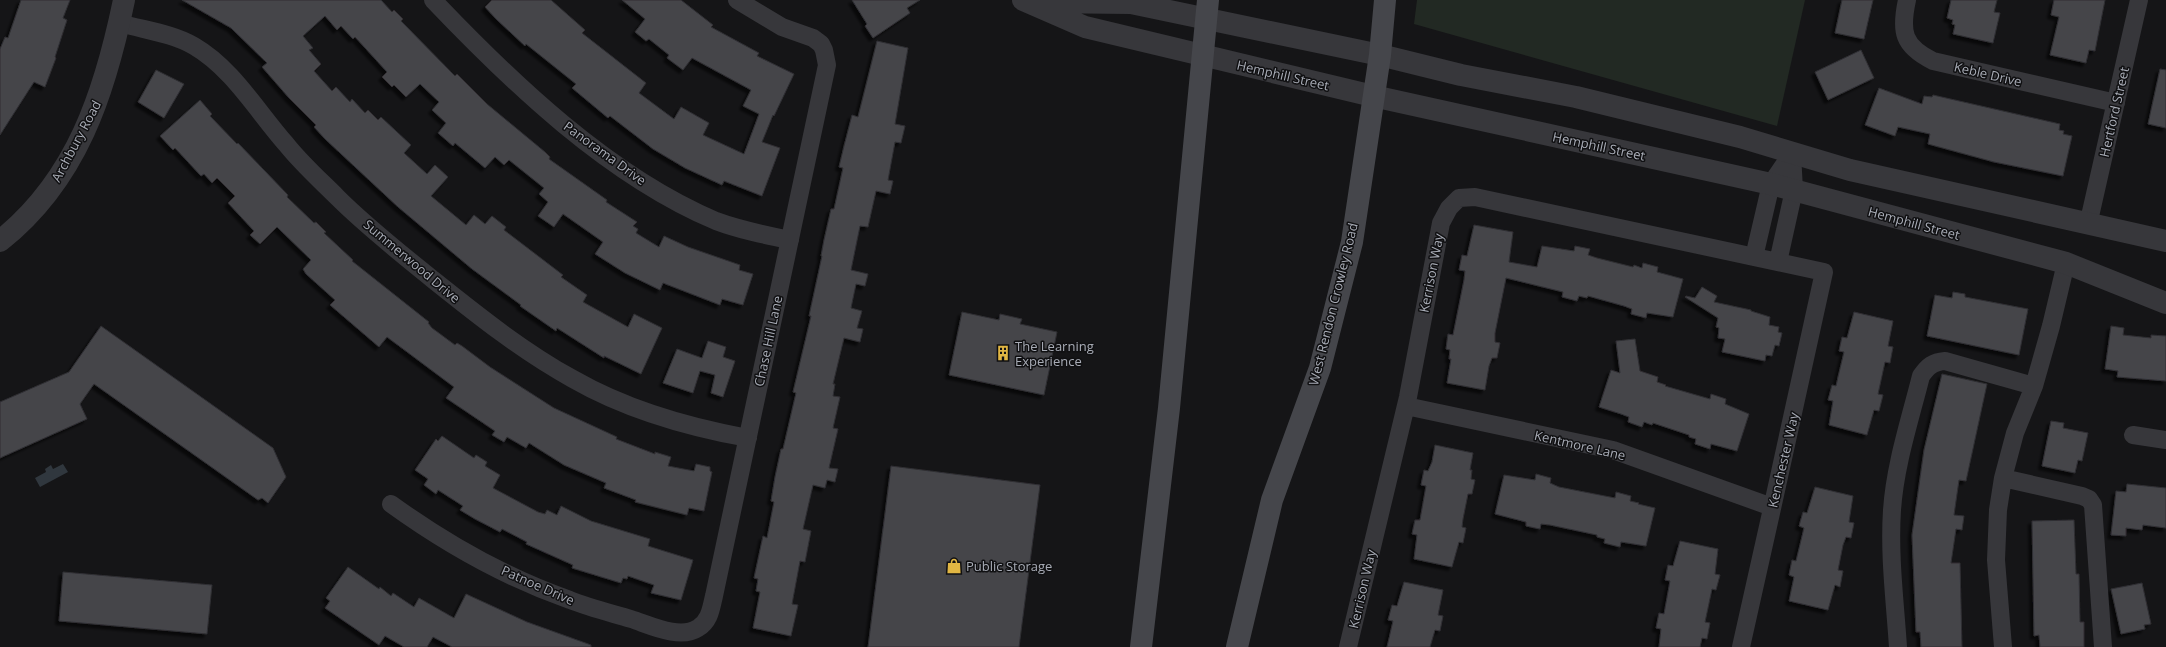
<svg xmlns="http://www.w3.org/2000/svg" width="2166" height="647" font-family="'Open Sans',sans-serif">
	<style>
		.green { fill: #222923 }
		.water { fill: #30373e }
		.building { fill: #44454a; stroke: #302f33; filter: url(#shadow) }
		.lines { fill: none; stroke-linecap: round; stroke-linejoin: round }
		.minor { stroke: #37373b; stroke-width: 18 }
		.tertiary { stroke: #37373b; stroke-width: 22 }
		.secondary { stroke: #45464b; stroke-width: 22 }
		.labels { text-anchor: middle; stroke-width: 3; stroke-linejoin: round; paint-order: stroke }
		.street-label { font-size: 13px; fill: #a8acb6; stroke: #101012 }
		.poi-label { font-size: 13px; fill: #a8acb6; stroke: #101012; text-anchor: start }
	</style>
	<defs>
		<filter id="shadow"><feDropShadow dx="-3.5" dy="3.5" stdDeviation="1" flood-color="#0009"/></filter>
	</defs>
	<rect width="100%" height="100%" fill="#151517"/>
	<path class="green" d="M 1417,0 L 1805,0 L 1777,126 L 1414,24 Z"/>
	<path class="water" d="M 63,464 L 68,472 L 40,487 L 35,478 L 46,472 L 45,469 L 51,465 L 53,469 Z"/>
	<path class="building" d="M 21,0 L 70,0 L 63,18 L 67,20 L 55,57 L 56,58 L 45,87 L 34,82 L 0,135 L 0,49 L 5,37 L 8,38 Z
		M 182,0 L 381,0 L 392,12 L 394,10 L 403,19 L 401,21 L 455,76 L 457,74 L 487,104 L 545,152 L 550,157 L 549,159 L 607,200 L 606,202 L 637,222 L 633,226 L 638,229 L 636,233 L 659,247 L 664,236 L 688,247 L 740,265 L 739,270 L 753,274 L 743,305 L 722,299 L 720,305 L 663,283 L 660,290 L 625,273 L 595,254 L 603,242 L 563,214 L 554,227 L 538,216 L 548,202 L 539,194 L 544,188 L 509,160 L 504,165 L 495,157 L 485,168 L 455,143 L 453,146 L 438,133 L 446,123 L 432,110 L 439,102 L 420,84 L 406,97 L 394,85 L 392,87 L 382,77 L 387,72 L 355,37 L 353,39 L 341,26 L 337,30 L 325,16 L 303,36 L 313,48 L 309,50 L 321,64 L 314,71 L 332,91 L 336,87 L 350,102 L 352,99 L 365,113 L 368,110 L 378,120 L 381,117 L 411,145 L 404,153 L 427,174 L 435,165 L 448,177 L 431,196 L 466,225 L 474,215 L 485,224 L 492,216 L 506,227 L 504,230 L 563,275 L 561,277 L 587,295 L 583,302 L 628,327 L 634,314 L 662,328 L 641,374 L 604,356 L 604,358 L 557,328 L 556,331 L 520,306 L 521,305 L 472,269 L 398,207 L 325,139 L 314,127 L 316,125 L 289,98 L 262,67 L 267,63 L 231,28 Z
		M 492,0 L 551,0 L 585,30 L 582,33 L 646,83 L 639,93 L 674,119 L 681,107 L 709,123 L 703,135 L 744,154 L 759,114 L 743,106 L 751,90 L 692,58 L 683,70 L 667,58 L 669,55 L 649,39 L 646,41 L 635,32 L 645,19 L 622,0 L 681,0 L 713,25 L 711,27 L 759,53 L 757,56 L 794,74 L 774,116 L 773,115 L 762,142 L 780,148 L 762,196 L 724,181 L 722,185 L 685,168 L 653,149 L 610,116 L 608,118 L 572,88 L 576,84 L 526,44 L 525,46 L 496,19 L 485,7 Z
		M 852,0 L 920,0 L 907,8 L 910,13 L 873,38 L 865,26 L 867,24 Z
		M 1842,0 L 1873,0 L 1864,39 L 1835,33 Z
		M 1951,0 L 1997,0 L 1994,12 L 2000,13 L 1993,43 L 1953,34 L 1955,25 L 1952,24 L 1953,20 L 1947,18 Z
		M 2054,0 L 2105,0 L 2095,51 L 2089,50 L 2086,63 L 2050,55 L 2059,17 L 2051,15 Z
		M 877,41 L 908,48 L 895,124 L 905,126 L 901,143 L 895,142 L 888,180 L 893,181 L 890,194 L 876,191 L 868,227 L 860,226 L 851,270 L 868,274 L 865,286 L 856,284 L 851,308 L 862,311 L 857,328 L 863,329 L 860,342 L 844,338 L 833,384 L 835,384 L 833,396 L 840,397 L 833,428 L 838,429 L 829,468 L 838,469 L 835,482 L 827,480 L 825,488 L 813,485 L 803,529 L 811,531 L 805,562 L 800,561 L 792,604 L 798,605 L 791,636 L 753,628 L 760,592 L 756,591 L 758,579 L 754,578 L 763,536 L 767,538 L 774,502 L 771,501 L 775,477 L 781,449 L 783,449 L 796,393 L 793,392 L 811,316 L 809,316 L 822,256 L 821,256 L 824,240 L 831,209 L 834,209 L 843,168 L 839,167 L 844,146 L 852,115 L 858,117 Z
		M 1861,50 L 1874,78 L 1828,100 L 1815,72 Z
		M 2160,69 L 2166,70 L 2166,128 L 2148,124 Z
		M 156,70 L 184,84 L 164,118 L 138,102 Z
		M 1879,88 L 1922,104 L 1924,96 L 1932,97 L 1933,95 L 2060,124 L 2059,130 L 2064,131 L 2063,134 L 2072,136 L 2063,176 L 1994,162 L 1928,144 L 1930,134 L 1898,127 L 1895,136 L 1865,125 Z
		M 200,100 L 212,114 L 210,116 L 237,144 L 238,143 L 288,195 L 287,197 L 314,223 L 316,222 L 326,232 L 324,233 L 353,260 L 352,261 L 429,322 L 428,323 L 432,328 L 455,345 L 457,343 L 462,346 L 490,367 L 554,408 L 617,437 L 616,439 L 655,454 L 655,452 L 671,457 L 668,466 L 694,471 L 696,464 L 710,467 L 710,471 L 712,472 L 704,511 L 689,508 L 687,515 L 635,502 L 636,500 L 604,488 L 606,483 L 564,465 L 529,443 L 526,448 L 507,437 L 504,442 L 492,435 L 495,431 L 446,398 L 454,387 L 387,337 L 379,347 L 330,305 L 335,300 L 306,274 L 303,269 L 311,260 L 277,227 L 260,244 L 250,235 L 254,231 L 228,203 L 235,196 L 217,178 L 212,183 L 204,174 L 201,176 L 175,148 L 173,150 L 160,136 Z
		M 1474,225 L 1513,232 L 1509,262 L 1537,267 L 1542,246 L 1574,251 L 1575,246 L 1590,249 L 1588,255 L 1597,258 L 1633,267 L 1634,265 L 1642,268 L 1643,263 L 1658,267 L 1657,272 L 1683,279 L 1673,317 L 1647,313 L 1646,318 L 1631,314 L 1632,309 L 1624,306 L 1588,296 L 1587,298 L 1579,296 L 1577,301 L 1562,297 L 1563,292 L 1506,278 L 1495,333 L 1495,342 L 1500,343 L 1497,358 L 1492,358 L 1489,366 L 1485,390 L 1447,383 L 1451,359 L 1449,359 L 1450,350 L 1446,349 L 1448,334 L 1453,335 L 1464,280 L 1465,271 L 1459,270 L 1462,255 L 1467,256 Z
		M 1702,287 L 1717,296 L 1714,302 L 1751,310 L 1751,311 L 1770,317 L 1769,325 L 1779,327 L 1778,332 L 1782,333 L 1779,346 L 1775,345 L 1772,356 L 1766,355 L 1765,361 L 1722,352 L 1725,339 L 1718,338 L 1719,328 L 1716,327 L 1718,318 L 1685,297 L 1686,296 L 1695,298 Z
		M 1953,292 L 1965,294 L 1965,297 L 2028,309 L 2019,355 L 1927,336 L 1935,295 L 1952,298 Z
		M 962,312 L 999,320 L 1000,314 L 1022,319 L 1020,324 L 1057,332 L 1044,395 L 949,375 Z
		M 1854,312 L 1893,321 L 1888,346 L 1893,347 L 1890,363 L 1885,362 L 1878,394 L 1883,395 L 1879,411 L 1874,410 L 1867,435 L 1829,425 L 1833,401 L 1828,400 L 1832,385 L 1836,386 L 1838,377 L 1844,352 L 1839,351 L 1842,337 L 1847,338 Z
		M 101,326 L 273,448 L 286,477 L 268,503 L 262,498 L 258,500 L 94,384 L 80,404 L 87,419 L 0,458 L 0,402 L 69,372 Z
		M 2111,326 L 2124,328 L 2123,335 L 2151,338 L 2151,335 L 2166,336 L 2166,381 L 2117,377 L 2118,371 L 2105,369 Z
		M 1635,339 L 1640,371 L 1658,377 L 1657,382 L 1666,385 L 1665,386 L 1710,399 L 1711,394 L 1726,399 L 1725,404 L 1749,414 L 1737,451 L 1711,444 L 1710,449 L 1695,444 L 1696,439 L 1689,437 L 1689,435 L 1653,423 L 1652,425 L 1644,422 L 1642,427 L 1628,422 L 1629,417 L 1621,414 L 1599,407 L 1611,370 L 1620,373 L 1616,341 Z
		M 708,341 L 726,347 L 723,357 L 735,361 L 723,397 L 711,393 L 715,375 L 700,371 L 693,393 L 663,383 L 677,349 L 702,358 Z
		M 1942,374 L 1987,384 L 1966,481 L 1959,480 L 1954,515 L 1964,516 L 1962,530 L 1956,529 L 1951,563 L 1960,563 L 1962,647 L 1921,647 L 1920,632 L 1916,632 L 1912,535 L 1924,450 Z
		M 2051,421 L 2064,423 L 2063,428 L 2088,433 L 2082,461 L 2078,460 L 2075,473 L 2042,466 Z
		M 442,436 L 474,458 L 476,455 L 487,462 L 485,466 L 500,475 L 493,488 L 538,512 L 545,514 L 547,510 L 557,515 L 561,506 L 591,521 L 650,539 L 648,546 L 693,560 L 681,600 L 651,593 L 654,585 L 628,576 L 627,579 L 623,578 L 621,583 L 572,568 L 573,565 L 526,544 L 527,542 L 502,529 L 500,532 L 475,519 L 460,510 L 463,506 L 438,490 L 436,494 L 424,485 L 428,479 L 415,470 L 436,439 L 438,441 Z
		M 1435,445 L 1473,453 L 1470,470 L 1472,470 L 1471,479 L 1475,480 L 1472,494 L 1468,494 L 1463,519 L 1462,527 L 1466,528 L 1463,543 L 1459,542 L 1452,567 L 1414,559 L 1417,535 L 1412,534 L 1415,520 L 1420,520 L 1426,486 L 1421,485 L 1424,470 L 1428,471 L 1432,462 Z
		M 891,466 L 1040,485 L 1019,647 L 868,647 Z
		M 1536,474 L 1551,478 L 1550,483 L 1559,487 L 1615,498 L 1616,492 L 1631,496 L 1630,501 L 1639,503 L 1638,504 L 1655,508 L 1646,546 L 1621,542 L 1620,547 L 1604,543 L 1605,539 L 1597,537 L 1597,535 L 1550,525 L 1541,524 L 1540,529 L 1526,526 L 1526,522 L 1495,514 L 1504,475 L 1535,480 Z
		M 2127,484 L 2166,488 L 2166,528 L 2143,525 L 2142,530 L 2126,528 L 2126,536 L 2111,535 L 2116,491 L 2126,492 Z
		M 1815,487 L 1853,496 L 1849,522 L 1854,523 L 1851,538 L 1846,537 L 1843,545 L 1838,570 L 1843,571 L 1840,587 L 1835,585 L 1828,610 L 1789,601 L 1794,577 L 1789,575 L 1792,560 L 1796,561 L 1804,528 L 1799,526 L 1803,512 L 1807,513 Z
		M 2074,520 L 2076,574 L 2079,574 L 2080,622 L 2084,622 L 2084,647 L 2040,647 L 2039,635 L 2034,636 L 2032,521 Z
		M 1680,541 L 1718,549 L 1715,574 L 1720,575 L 1716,590 L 1712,589 L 1705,622 L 1710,623 L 1707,639 L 1702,638 L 1700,647 L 1659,647 L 1661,629 L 1656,628 L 1659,613 L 1664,614 L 1670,581 L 1665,580 L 1668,565 L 1673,566 Z
		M 348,567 L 379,589 L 380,587 L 391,596 L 393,593 L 414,607 L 419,598 L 454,618 L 466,594 L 527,622 L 591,645 L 591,647 L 452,647 L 433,637 L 427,647 L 404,647 L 385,636 L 379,645 L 325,608 L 330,601 L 326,598 Z
		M 63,572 L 212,585 L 207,634 L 59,621 Z
		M 1404,582 L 1443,590 L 1438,615 L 1443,616 L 1440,631 L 1435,630 L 1430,647 L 1387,647 L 1393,621 L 1388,620 L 1392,605 L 1397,606 Z
		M 2142,583 L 2151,624 L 2144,625 L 2145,629 L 2121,634 L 2111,589 Z"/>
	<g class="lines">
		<path class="minor" d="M 433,0 C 512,83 609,176 716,221 C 740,230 765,235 790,240
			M 1907,0 C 1900,32 1903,46 1933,61 L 2116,103
			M 120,23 C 143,30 172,33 194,46 C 232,68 257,111 286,144 C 301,163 320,180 337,197 C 366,226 399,252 431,278 C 476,314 522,351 573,379 C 627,410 687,427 748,438
			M 2088,225 L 2139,0
			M 1754,257 L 1771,184 L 1792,153
			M 1778,262 L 1794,190 L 1792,153
			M 1406,406 L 1613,450 L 1772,507
			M 2133,435 L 2166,440
			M 2003,478 L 2082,496 L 2089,499 L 2093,505 L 2103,647
			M 391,504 C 445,543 507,578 570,600 C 590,608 611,613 631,619 C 650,625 680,640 698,628 C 710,621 711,608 714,596 L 827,65 L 824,50 L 821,44 L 813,38 L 782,27 L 737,0
			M 1348,647 L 1408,397 L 1441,223 L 1449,208 L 1459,198 L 1475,197 L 1824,272 C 1797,398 1769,522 1741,647
			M 1898,647 C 1895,601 1889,556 1892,510 C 1895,465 1910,420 1921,376 C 1928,366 1933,362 1945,361 L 2034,386
			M 2003,647 L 1996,560 L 1998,510 L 2003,478 L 2015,433 L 2034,386 L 2051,326 L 2066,263"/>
		<path class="tertiary" d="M 1023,0 L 1085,27 L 1373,96 L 1771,184 L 2066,263 L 2166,303
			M 1039,2 L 1131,3 L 1380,55 L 1461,75 L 1576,97 L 1740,137 L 1850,170 L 2166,241
			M 0,241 C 77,180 105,92 124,0"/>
		<path class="secondary" d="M 1141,647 L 1169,408 L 1208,0
			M 1237,647 L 1272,500 L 1320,368 L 1352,242 L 1380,55 L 1385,0"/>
	</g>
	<defs>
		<g id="building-bare" transform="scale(1.2)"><path d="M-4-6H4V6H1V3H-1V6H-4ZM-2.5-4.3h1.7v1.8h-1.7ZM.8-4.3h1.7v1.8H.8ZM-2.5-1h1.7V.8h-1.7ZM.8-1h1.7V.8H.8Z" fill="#e1b643" stroke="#101012" stroke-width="2.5" paint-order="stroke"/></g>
		<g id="shop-bare" transform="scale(1.2)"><path d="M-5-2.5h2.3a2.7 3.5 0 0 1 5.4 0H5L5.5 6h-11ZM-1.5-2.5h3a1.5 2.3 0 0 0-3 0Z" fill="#e1b643" stroke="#101012" stroke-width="2.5" paint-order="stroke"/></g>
	</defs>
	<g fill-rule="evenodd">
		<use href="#building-bare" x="1003" y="353"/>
		<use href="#shop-bare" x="954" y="566"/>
	</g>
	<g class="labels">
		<g class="street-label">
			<text transform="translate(1988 74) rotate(13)" y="5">Keble Drive</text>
			<text transform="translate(1283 75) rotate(13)" y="5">Hemphill Street</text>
			<text transform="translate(2114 112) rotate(-77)" y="5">Hertford Street</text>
			<text transform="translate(76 141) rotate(-62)" y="5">Archbury Road</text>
			<text transform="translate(1599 146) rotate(12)" y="5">Hemphill Street</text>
			<text transform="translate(605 153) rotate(36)" y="5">Panorama Drive</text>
			<text transform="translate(1914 223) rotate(15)" y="5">Hemphill Street</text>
			<text transform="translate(412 261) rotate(40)" y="5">Summerwood Drive</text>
			<text transform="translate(1431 273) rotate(-79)" y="5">Kerrison Way</text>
			<text transform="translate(1333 304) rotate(-76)" y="5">West Rendon Crowley Road</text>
			<text transform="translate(768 341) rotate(-78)" y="5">Chase Hill Lane</text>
			<text transform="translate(1580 445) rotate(13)" y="5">Kentmore Lane</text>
			<text transform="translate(1783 460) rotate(-77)" y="5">Kenchester Way</text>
			<text transform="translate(538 585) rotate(24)" y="5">Patnoe Drive</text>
			<text transform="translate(1362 589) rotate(-77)" y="5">Kerrison Way</text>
		</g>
		<g class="poi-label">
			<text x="1015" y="351">The Learning<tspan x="1015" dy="15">Experience</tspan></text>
			<text x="966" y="571">Public Storage</text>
		</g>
	</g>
</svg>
